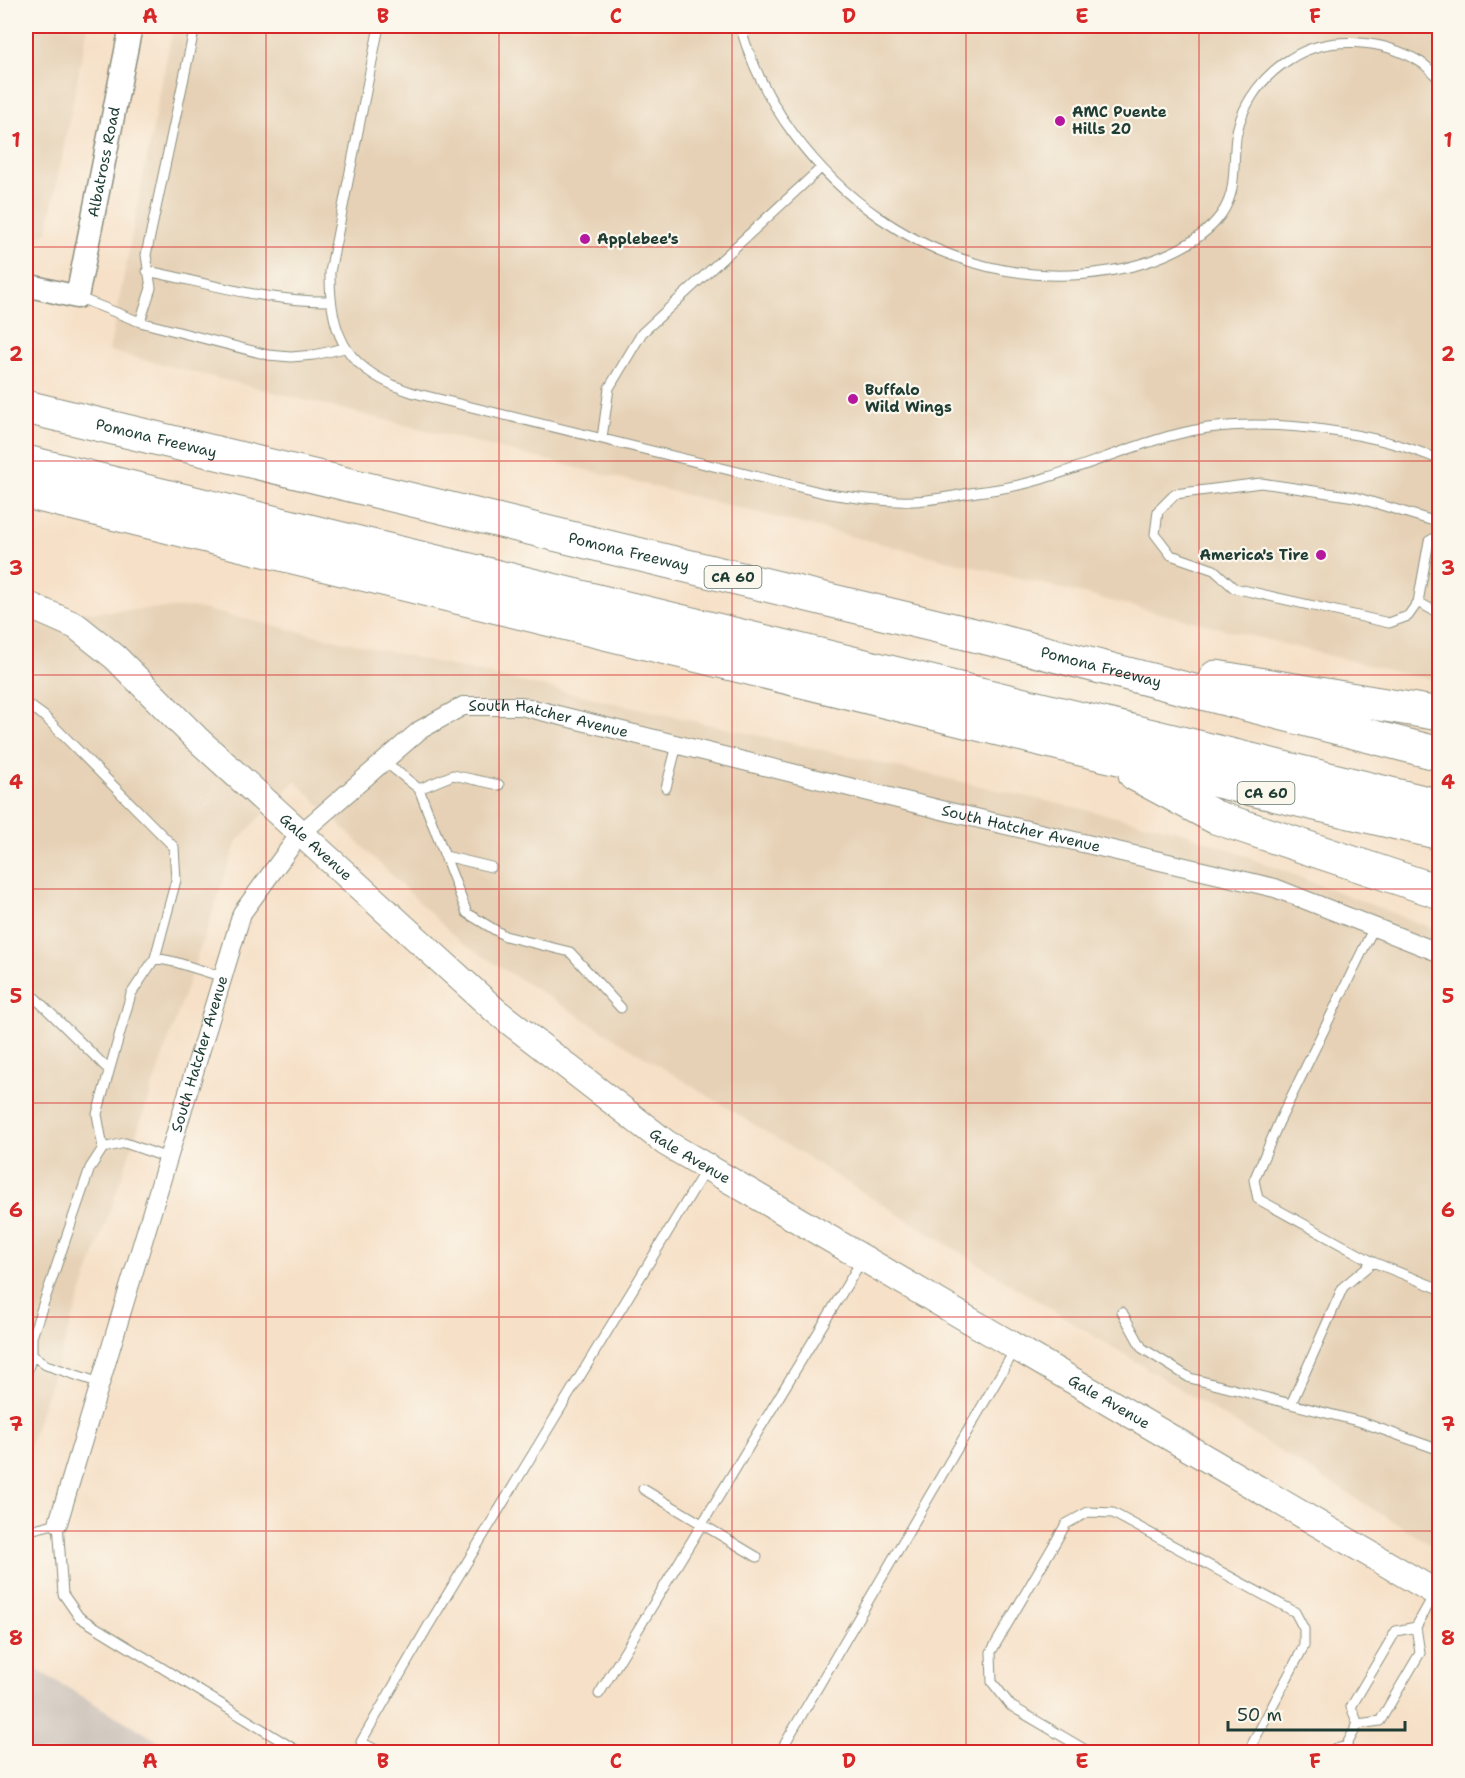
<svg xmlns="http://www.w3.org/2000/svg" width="1465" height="1778" font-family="'Shantell Sans',sans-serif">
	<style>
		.built { fill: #e6d1b6 }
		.industrial { fill: #ccc2b9 }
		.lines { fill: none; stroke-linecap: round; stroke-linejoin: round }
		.service-casing { stroke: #8a8e7e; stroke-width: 11 }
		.minor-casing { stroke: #8a8e7e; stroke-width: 20 }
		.tertiary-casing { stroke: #8a8e7e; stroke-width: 25 }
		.secondary-casing { stroke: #8a8e7e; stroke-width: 28 }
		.motorway-casing { stroke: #8a8e7e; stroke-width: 35 }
		.service { stroke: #fff; stroke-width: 9 }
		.minor { stroke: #fff; stroke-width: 18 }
		.tertiary { stroke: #fff; stroke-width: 22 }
		.secondary { stroke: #fff; stroke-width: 26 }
		.motorway { stroke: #fff; stroke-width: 33 }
		.grid { fill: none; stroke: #d62828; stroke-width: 1.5; stroke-opacity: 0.55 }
		.poi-dot { fill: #b5179e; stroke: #fbf7ec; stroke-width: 2 }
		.labels { text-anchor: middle; stroke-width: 4.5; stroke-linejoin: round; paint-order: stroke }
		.shield { fill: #fbf7ec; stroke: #61756b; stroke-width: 1.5 }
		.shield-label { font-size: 14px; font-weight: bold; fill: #1f3d34 }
		.poi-label { font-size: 15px; font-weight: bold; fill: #1f3d34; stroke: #fbf7ec; text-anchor: start }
		.street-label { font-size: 15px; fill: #1f3d34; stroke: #fbf7ec }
		.neatline { fill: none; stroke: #d62828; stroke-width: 2 }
		.grid-label { font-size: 20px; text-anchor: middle; font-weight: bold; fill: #d62828 }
	</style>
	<rect width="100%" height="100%" fill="#fbf7ec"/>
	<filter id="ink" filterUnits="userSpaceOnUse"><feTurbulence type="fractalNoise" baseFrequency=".0167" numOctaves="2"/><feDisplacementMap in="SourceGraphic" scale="12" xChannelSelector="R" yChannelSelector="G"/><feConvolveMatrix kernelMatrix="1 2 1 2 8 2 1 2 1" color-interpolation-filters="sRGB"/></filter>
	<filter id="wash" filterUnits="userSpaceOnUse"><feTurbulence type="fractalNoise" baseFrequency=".008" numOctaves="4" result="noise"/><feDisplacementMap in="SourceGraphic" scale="24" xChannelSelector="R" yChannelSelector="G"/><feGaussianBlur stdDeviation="1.35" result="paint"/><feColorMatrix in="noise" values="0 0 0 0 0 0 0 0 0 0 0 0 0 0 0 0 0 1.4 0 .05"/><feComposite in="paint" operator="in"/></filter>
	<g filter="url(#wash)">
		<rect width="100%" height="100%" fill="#f6e0c7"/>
		<path class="built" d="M 26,26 L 88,26 L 47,232 L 26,242 Z
			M 173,26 L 1439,26 L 1439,680 L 1412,676 L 109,351 Z
			M 192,607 L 1183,832 L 1439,931 L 1439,1550 L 460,942 L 295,781 L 237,841 L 26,1455 L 26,615 Z"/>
		<path class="industrial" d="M 26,1663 L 27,1664 L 177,1752 L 26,1752 Z"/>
	</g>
	<g filter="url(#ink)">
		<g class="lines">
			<g class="service-casing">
				<path id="service" d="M 379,26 L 330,272 C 329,339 349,372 414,393 L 824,493 C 854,498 884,502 914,501 C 935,500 957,495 977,492 C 1001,489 1025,485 1048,477 C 1102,461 1152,436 1208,428 C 1276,419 1377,432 1440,460
					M 740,26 C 786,183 944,299 1109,271 C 1146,265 1190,250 1216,221 C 1236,198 1233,177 1235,149 C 1236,112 1259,78 1290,59 C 1328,34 1384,39 1422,63 C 1428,67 1434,74 1440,80
					M 147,271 C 207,283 268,302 329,301
					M 77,297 L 140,322 L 268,355 L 291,357 L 314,355 L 345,348
					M 140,322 L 151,288 L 146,255 L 195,26
					M 602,438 L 609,388 L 642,333 L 821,168
					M 1440,535 L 1429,541 L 1418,602 L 1440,614
					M 1418,602 L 1408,616 L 1389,623 L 1234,588 L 1214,570 L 1171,555 L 1155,534 L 1158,511 L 1175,494 L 1261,483 L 1355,497 L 1440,523
					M 26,703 L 44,716 L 174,847 L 176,880 L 155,958
					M 384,761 L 419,789 L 467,913 L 505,936 L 570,952 L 621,1008
					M 666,788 L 677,745
					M 419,789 L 453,775 L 499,785
					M 445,856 L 491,867
					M 26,989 L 109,1070
					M 103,1148 L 97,1114 L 131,994 L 155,958 L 175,962 L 223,977
					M 1373,1262 L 1258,1199 L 1254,1180 L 1279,1122 L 1374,927
					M 1122,1312 L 1142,1348 L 1190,1378 L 1361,1422 L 1440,1450
					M 26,1376 L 32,1355
					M 100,1383 L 46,1365 L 32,1355 L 32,1337 L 90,1168 L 103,1148 L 125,1143 L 168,1158
					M 1291,1404 L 1343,1287 L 1373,1262 L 1440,1289
					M 643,1489 L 757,1557
					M 26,1531 L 58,1523 L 63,1594 L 79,1617 L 296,1750
					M 599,1694 L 862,1260
					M 1358,1724 L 1380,1721 L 1420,1653 L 1416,1627 L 1435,1593
					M 380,1752 L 361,1742 L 427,1628 L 706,1169
					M 780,1752 L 1016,1348
					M 1089,1752 L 1011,1706 L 992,1682 L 991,1652 L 1066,1524 L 1088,1512 L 1113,1513 L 1295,1612 L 1304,1629 L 1304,1646 L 1248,1752
					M 1326,1752 L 1346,1746
					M 1346,1752 L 1346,1746 L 1358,1724 L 1351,1707 L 1396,1631 L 1416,1627"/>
			</g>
			<g class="minor-casing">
				<g id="minor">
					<path id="s1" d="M 58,1523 L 242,913 L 300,834 L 420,730 L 463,706 L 521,706 L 950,812 L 1275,888 L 1440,953"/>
				</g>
			</g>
			<g class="tertiary-casing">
				<g id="tertiary">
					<path id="s2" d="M 26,285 L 77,297 L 131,26"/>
				</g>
			</g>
			<g class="secondary-casing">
				<g id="secondary">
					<path id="s3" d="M 26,604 L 76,626 L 115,657 L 196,738 L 497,1012 L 666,1143 L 1440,1595"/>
				</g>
			</g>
			<g class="motorway-casing">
				<g id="motorway">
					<path id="s4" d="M 26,407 L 999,641 L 1440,754"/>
					<path d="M 26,462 L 1440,806"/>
					<path d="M 26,492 L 1093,752 L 1440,833"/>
					<path d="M 1216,677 L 1440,714"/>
					<path d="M 1135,774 L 1215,817 L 1440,892"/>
				</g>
			</g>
			<use href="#service" class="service"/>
			<use href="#minor" class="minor"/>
			<use href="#tertiary" class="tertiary"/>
			<use href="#secondary" class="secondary"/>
			<use href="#motorway" class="motorway"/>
		</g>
	</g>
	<path class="grid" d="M 266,26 L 266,1752M 499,26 L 499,1752M 732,26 L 732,1752M 966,26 L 966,1752M 1199,26 L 1199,1752M 26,247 L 1440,247M 26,461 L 1440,461M 26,675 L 1440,675M 26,889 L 1440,889M 26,1103 L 1440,1103M 26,1317 L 1440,1317M 26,1531 L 1440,1531"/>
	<g class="poi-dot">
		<circle cx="1060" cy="121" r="6"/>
		<circle cx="585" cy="239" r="6"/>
		<circle cx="853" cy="399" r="6"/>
		<circle cx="1321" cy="555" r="6"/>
	</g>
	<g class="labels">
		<g class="shield">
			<rect x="704.5" y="566" width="57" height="22" rx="4.5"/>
			<rect x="1237.5" y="782" width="57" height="22" rx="4.5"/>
		</g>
		<g class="shield-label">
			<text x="733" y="582">CA 60</text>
			<text x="1266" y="798">CA 60</text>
		</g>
		<g class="poi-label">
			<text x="1072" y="117">AMC Puente<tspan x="1072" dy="17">Hills 20</tspan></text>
			<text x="597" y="244">Applebee's</text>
			<text x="865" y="395">Buffalo<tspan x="865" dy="17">Wild Wings</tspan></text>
			<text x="1309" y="560" text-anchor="end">America's Tire</text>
		</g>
		<g class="street-label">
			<text dy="5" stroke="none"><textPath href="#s2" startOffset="190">Albatross Road</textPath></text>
			<text dy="5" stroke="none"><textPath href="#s4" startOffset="134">Pomona Freeway</textPath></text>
			<text dy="5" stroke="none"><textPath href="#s4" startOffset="620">Pomona Freeway</textPath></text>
			<text dy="5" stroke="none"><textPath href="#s4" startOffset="1106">Pomona Freeway</textPath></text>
			<text dy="5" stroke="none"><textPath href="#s1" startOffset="1030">South Hatcher Avenue</textPath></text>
			<text dy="5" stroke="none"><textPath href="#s1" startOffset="1516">South Hatcher Avenue</textPath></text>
			<text dy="5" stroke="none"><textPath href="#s3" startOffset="381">Gale Avenue</textPath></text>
			<text dy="5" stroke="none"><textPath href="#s1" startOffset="490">South Hatcher Avenue</textPath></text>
			<text dy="5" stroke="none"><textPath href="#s3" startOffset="867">Gale Avenue</textPath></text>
			<text dy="5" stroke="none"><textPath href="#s3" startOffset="1353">Gale Avenue</textPath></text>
		</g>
	</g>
	<rect width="1465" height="1778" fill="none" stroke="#fbf7ec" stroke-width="66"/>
	<path d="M1228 1721v9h177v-9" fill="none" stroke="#1f3d34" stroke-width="3"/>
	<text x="1237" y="1721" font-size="18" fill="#1f3d34" stroke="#fbf7ec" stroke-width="4.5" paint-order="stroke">50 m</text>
	<rect x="33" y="33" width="1399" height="1712" class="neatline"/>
	<g class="grid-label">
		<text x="150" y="23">A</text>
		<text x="383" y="23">B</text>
		<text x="616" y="23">C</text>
		<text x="849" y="23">D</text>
		<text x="1082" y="23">E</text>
		<text x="1315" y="23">F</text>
		<text x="16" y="147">1</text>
		<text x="1448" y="147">1</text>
		<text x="16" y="361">2</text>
		<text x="1448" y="361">2</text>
		<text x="16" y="575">3</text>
		<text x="1448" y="575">3</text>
		<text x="16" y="789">4</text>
		<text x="1448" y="789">4</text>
		<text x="16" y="1003">5</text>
		<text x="1448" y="1003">5</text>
		<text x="16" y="1217">6</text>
		<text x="1448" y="1217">6</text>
		<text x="16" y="1431">7</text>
		<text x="1448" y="1431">7</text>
		<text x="16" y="1645">8</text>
		<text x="1448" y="1645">8</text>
		<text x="150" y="1768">A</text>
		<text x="383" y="1768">B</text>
		<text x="616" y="1768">C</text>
		<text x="849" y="1768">D</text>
		<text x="1082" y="1768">E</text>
		<text x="1315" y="1768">F</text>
	</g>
</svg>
